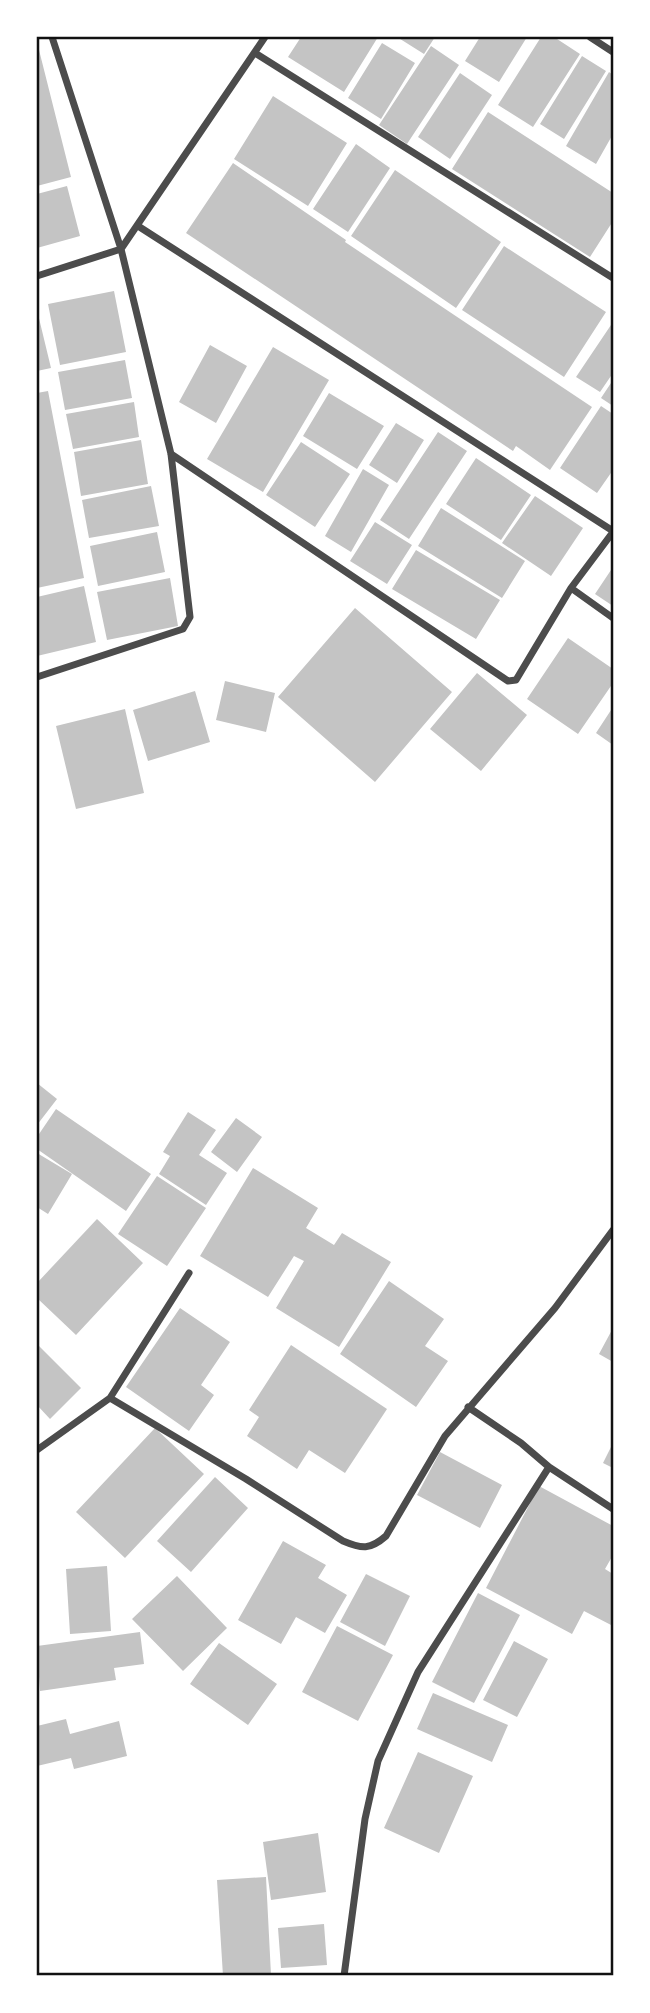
<svg xmlns="http://www.w3.org/2000/svg" width="650" height="2013" font-family="Poppins,sans-serif">
	<style>
		.building { fill: #c4c4c4 }
		.lines { fill: none; stroke-linecap: round; stroke-linejoin: round }
		.minor { stroke: #4c4c4c; stroke-width: 7 }
		.neatline { fill: none; stroke: #111; stroke-width: 2.5 }
	</style>
	<rect width="100%" height="100%" fill="#fff"/>
	<path class="building" d="M 301,37 L 378,37 L 344,92 L 288,57 Z
		M 397,37 L 435,37 L 424,54 Z
		M 480,37 L 527,37 L 499,82 L 465,61 Z
		M 541,37 L 554,37 L 580,54 L 533,127 L 498,105 Z
		M 37,42 L 71,177 L 37,186 Z
		M 382,43 L 415,63 L 381,119 L 348,98 Z
		M 431,46 L 459,65 L 407,144 L 379,125 Z
		M 582,56 L 606,71 L 564,139 L 540,124 Z
		M 609,72 L 613,75 L 613,134 L 596,164 L 566,146 Z
		M 460,73 L 492,95 L 450,159 L 418,137 Z
		M 273,96 L 347,143 L 308,206 L 234,159 Z
		M 488,112 L 613,193 L 613,221 L 590,257 L 452,169 Z
		M 356,144 L 390,168 L 348,232 L 313,209 Z
		M 233,163 L 346,240 L 345,242 L 592,407 L 550,470 L 516,446 L 513,451 L 186,233 Z
		M 395,170 L 501,242 L 456,308 L 351,236 Z
		M 67,186 L 80,236 L 37,248 L 37,194 Z
		M 504,246 L 606,312 L 564,377 L 462,310 Z
		M 114,291 L 126,352 L 60,365 L 48,304 Z
		M 37,310 L 51,368 L 37,371 Z
		M 613,322 L 613,373 L 600,392 L 576,377 Z
		M 210,345 L 247,366 L 216,423 L 179,402 Z
		M 273,347 L 329,380 L 263,492 L 207,459 Z
		M 125,360 L 132,398 L 65,410 L 58,372 Z
		M 613,380 L 613,406 L 601,398 Z
		M 48,391 L 84,578 L 37,588 L 37,393 Z
		M 329,393 L 384,426 L 357,469 L 303,436 Z
		M 134,402 L 139,437 L 73,449 L 66,414 Z
		M 601,406 L 613,414 L 613,470 L 597,493 L 560,468 Z
		M 396,423 L 424,440 L 397,483 L 369,465 Z
		M 438,432 L 467,451 L 409,539 L 380,520 Z
		M 141,440 L 148,484 L 81,496 L 74,452 Z
		M 301,442 L 350,474 L 315,527 L 266,495 Z
		M 476,458 L 531,495 L 501,540 L 446,504 Z
		M 363,469 L 389,485 L 351,552 L 325,536 Z
		M 151,486 L 159,526 L 89,538 L 82,500 Z
		M 535,496 L 583,528 L 551,576 L 502,543 Z
		M 441,508 L 525,561 L 502,598 L 418,546 Z
		M 375,522 L 412,545 L 387,584 L 350,561 Z
		M 157,532 L 165,572 L 98,586 L 90,546 Z
		M 416,550 L 500,600 L 476,639 L 392,589 Z
		M 613,567 L 613,606 L 595,594 Z
		M 170,578 L 178,626 L 107,640 L 97,592 Z
		M 84,586 L 96,642 L 37,656 L 37,597 Z
		M 355,608 L 452,692 L 375,782 L 278,697 Z
		M 568,638 L 613,669 L 613,683 L 578,734 L 527,699 Z
		M 477,673 L 527,715 L 481,771 L 430,729 Z
		M 225,681 L 275,693 L 266,732 L 216,720 Z
		M 195,691 L 210,742 L 148,761 L 133,710 Z
		M 613,707 L 613,745 L 596,733 Z
		M 125,709 L 144,793 L 76,809 L 56,726 Z
		M 37,1083 L 57,1099 L 37,1125 Z
		M 56,1109 L 151,1174 L 126,1211 L 37,1149 L 37,1137 Z
		M 188,1112 L 216,1130 L 199,1155 L 227,1173 L 206,1205 L 159,1174 L 170,1156 L 163,1152 Z
		M 236,1118 L 262,1137 L 237,1172 L 211,1152 Z
		M 37,1153 L 72,1174 L 48,1214 L 37,1207 Z
		M 253,1168 L 318,1208 L 306,1228 L 334,1245 L 342,1233 L 391,1262 L 339,1347 L 276,1308 L 304,1261 L 294,1256 L 268,1297 L 200,1256 Z
		M 157,1176 L 206,1208 L 167,1266 L 118,1234 Z
		M 97,1219 L 143,1263 L 76,1335 L 37,1298 L 37,1283 Z
		M 389,1281 L 444,1319 L 425,1346 L 448,1361 L 416,1407 L 340,1354 Z
		M 180,1308 L 230,1342 L 201,1385 L 214,1395 L 189,1431 L 126,1387 Z
		M 613,1328 L 613,1362 L 599,1354 Z
		M 37,1344 L 81,1388 L 50,1419 L 37,1405 Z
		M 291,1345 L 387,1409 L 345,1473 L 309,1450 L 297,1469 L 247,1436 L 259,1417 L 249,1410 Z
		M 155,1428 L 204,1474 L 125,1558 L 76,1512 Z
		M 613,1443 L 613,1468 L 603,1463 Z
		M 440,1452 L 502,1485 L 480,1528 L 417,1495 Z
		M 215,1477 L 248,1508 L 191,1572 L 157,1541 Z
		M 539,1486 L 613,1526 L 613,1555 L 605,1569 L 613,1574 L 613,1626 L 584,1611 L 572,1634 L 486,1588 Z
		M 283,1541 L 326,1565 L 318,1578 L 347,1595 L 325,1633 L 296,1617 L 281,1644 L 238,1620 Z
		M 107,1566 L 111,1631 L 70,1634 L 66,1569 Z
		M 366,1574 L 410,1596 L 385,1646 L 340,1622 Z
		M 177,1576 L 227,1628 L 183,1671 L 132,1619 Z
		M 478,1593 L 520,1615 L 474,1703 L 432,1682 Z
		M 337,1626 L 393,1655 L 358,1721 L 302,1692 Z
		M 140,1632 L 144,1664 L 114,1668 L 116,1680 L 40,1691 L 37,1646 Z
		M 514,1641 L 548,1659 L 517,1717 L 483,1700 Z
		M 219,1643 L 277,1684 L 248,1725 L 190,1684 Z
		M 433,1693 L 508,1725 L 492,1762 L 417,1729 Z
		M 66,1719 L 70,1734 L 119,1721 L 127,1756 L 74,1769 L 71,1758 L 37,1766 L 37,1726 Z
		M 418,1752 L 473,1776 L 439,1853 L 384,1828 Z
		M 318,1833 L 326,1892 L 271,1900 L 263,1842 Z
		M 266,1877 L 271,1975 L 223,1976 L 217,1880 Z
		M 324,1924 L 327,1965 L 281,1968 L 278,1928 Z"/>
	<g class="lines">
		<path class="minor" d="M 590,37 L 613,52
			M 255,53 L 613,278
			M 138,226 L 613,531
			M 37,276 L 121,249 L 265,37
			M 171,454 L 508,681 L 516,680 L 571,588 L 613,532
			M 571,588 L 613,618
			M 37,677 L 183,629 L 190,617 L 171,454 L 121,249 L 52,37
			M 110,1398 L 189,1273
			M 468,1407 L 521,1443 L 549,1467 L 613,1509
			M 37,1450 L 110,1398 L 246,1479 L 343,1541 C 362,1549 370,1550 386,1536 L 445,1436 L 555,1308 L 613,1230
			M 344,1976 L 365,1819 L 378,1761 L 418,1672 L 549,1467"/>
	</g>
	<rect width="650" height="2013" fill="none" stroke="#ffffff" stroke-width="77"/>
	<rect x="38" y="38" width="574" height="1936" class="neatline"/>
</svg>
